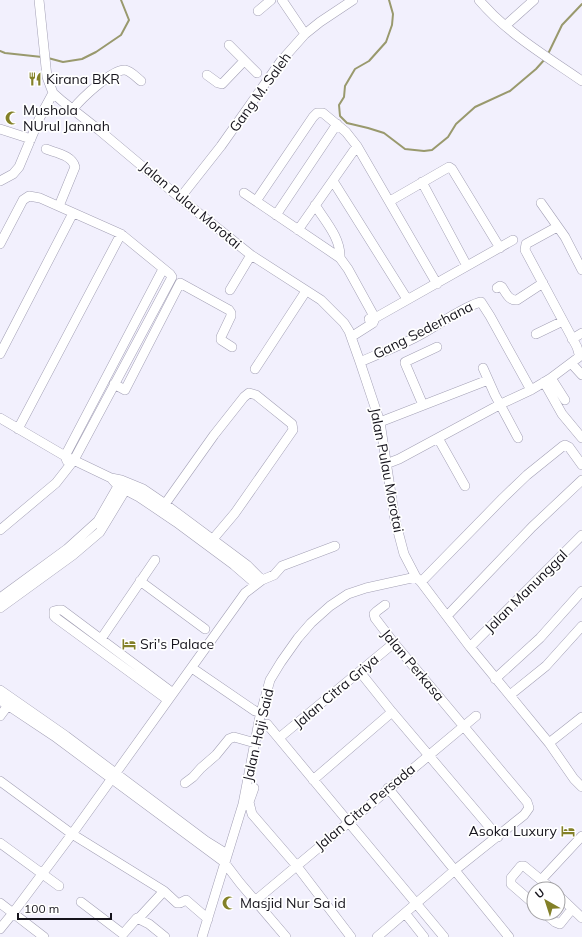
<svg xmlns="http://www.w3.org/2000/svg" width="582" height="937" font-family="Mulish,sans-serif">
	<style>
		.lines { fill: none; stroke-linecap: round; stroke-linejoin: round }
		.stream { stroke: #99996d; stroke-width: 2 }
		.minor-casing { stroke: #a3a0b5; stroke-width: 10 }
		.minor { stroke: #fff; stroke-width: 9 }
		.labels { text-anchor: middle; stroke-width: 3.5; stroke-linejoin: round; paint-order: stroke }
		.poi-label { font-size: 14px; fill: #16141c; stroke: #fff; text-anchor: start }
		.street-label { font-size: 14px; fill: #16141c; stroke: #fff }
	</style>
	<rect width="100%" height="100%" fill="#f2f0fd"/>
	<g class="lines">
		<path class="stream" d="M 389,0 L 393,14 L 392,25 L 386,42 L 369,61 L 355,69 L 345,86 L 344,97 L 339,105 L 340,116 L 347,123 L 368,128 L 384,133 L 405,149 L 424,151 L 432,150 L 448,137 L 456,124 L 475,107 L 510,91 L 536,69 L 545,59
			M 0,51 L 5,53 L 42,57
			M 548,54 L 562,25 L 582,4
			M 48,58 L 63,62 L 82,59 L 96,52 L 121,35 L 129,20 L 121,0"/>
		<g class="minor-casing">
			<path id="minor" d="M 39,0 L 47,77 L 53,93 L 62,101 L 99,130 L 180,198 L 251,255 L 321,300 L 344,323 L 349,331 L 360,362 L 380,422 L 395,520 L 404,554 L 416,577 L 421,582 L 470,647 L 549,743 L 574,779 L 582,787
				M 282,0 L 305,34
				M 479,0 C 508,34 546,56 582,81
				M 258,11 L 271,0
				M 505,26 L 534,0
				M 229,45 L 257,73
				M 207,75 L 218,83 L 222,84 L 244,61
				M 73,109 C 81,99 112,69 125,70 C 131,71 137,78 141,81
				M 0,129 L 31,139
				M 46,149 C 56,153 72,155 75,167 L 59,206
				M 0,181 L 13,174 L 19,167 L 40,117 L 53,93
				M 333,181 L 407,299
				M 422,182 L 467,266
				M 244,193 L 340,258 L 348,269 L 375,318 L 373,323 L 351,337
				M 180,198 L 221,146 L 281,61 L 305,34 L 320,22 L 353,0
				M 256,201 L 313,117 L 317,113 L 323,113 L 346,132 L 357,146 L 437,284
				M 390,201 L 449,167 L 452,169 L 500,248
				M 541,203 L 565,237 L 582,270
				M 315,205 C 325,221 341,238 340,258
				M 276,215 L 337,124
				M 298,230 L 357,146
				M 0,244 L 23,200 L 29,196 L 40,198 L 121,234 L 170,274 L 172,277 L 74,460 L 56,483 L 0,530
				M 497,288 L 500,286 L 502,287 C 506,293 509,301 517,300 L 543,283
				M 230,290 L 251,255
				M 369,319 L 375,318 L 513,240
				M 536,334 L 563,321
				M 572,339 L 582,333
				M 0,354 L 73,213
				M 360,362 C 382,352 406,344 427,331 C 439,324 469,304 481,302 L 490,316 L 531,390
				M 571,363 L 582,375
				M 483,368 L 495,395 L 518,438
				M 255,369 L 306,291
				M 551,378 L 565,400
				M 544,382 L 562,414 L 582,438
				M 114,384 L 125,390 L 180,283 L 229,310 L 231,313 L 231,316 L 221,337 L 221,340 L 232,347
				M 423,405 L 405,363 L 405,362 L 437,347
				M 0,418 L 65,456 L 111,478 L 121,480 L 143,489 L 165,504 L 247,565 L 262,580
				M 380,422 L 488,380
				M 18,429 L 121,234
				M 438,438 L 465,486
				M 67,461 L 65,456 L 163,269
				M 386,464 L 399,459 L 501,404 L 531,390 L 551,378 L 579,357 L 579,354 L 577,347 L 525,250 L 526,244 L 557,227
				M 111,478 L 118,486 L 139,497 L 176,522 L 234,565 L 256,584
				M 165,504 L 214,435 L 244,397 L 249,393 L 256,395 L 292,424 L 293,430 L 235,513 L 213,539
				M 140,581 L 205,629
				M 421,582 L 503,498 L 527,475 L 563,446 L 565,445 L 569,447 L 582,465
				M 0,598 L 67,549 L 98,521 L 121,481
				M 0,608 L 73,555 L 100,532 L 129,484
				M 447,616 L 532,527 L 582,480
				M 101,639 L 155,560
				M 470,647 L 582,535
				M 192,668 L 255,711
				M 360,672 L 392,712 L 498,837
				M 495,679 L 540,638 L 582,591
				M 0,690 L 66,736 L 206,841 L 227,854
				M 510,695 L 546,666 L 582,626
				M 0,700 L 54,736 L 224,862 L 240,883 L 286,937
				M 168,700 L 56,618 L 54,616 L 54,611 L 58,610 L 62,610 L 173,693
				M 0,716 L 11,701
				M 267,724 L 444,937
				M 279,738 L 394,643
				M 549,743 L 582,717
				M 313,780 L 392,712
				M 0,781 L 72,834 L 164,891
				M 185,783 L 193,777 L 201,768 L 216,755 L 229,739 L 234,737 L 255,743
				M 254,788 L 249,802 L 252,814 L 296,865 L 351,937
				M 388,788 L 509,937
				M 0,843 L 59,886
				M 541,880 L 582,836
				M 558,895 L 582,918
				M 256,900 L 476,716
				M 81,902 L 123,934 L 137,918 L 149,924 L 165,937
				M 0,903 L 44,937
				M 534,904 L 511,884 L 511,878 L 521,866 L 524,866 L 552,889
				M 405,913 L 424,937
				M 544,913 L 555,922 L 560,924 L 572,909
				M 139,918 L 164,891 L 177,903 L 180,903 L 186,900 L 208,919
				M 0,929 L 13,913 L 72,834 L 245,593 L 262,580 L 274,575 L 282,566 L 335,546
				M 202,937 L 243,804 L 260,716 L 270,680 L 281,662 L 298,638 L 311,623 L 330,606 L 348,594 L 366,588 L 416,577
				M 377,937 L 455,870 L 524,815 L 529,808 L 527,802 L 394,643 L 375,618 L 374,614 L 377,611 L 385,605"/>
		</g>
		<use href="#minor" class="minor"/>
	</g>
	<defs>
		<g id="restaurant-bare" transform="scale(1.08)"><path d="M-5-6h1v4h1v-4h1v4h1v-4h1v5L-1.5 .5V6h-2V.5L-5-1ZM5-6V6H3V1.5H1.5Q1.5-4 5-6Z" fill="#838028" stroke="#fff" stroke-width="2.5" paint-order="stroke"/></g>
		<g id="mosque-bare" transform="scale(1.08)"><path d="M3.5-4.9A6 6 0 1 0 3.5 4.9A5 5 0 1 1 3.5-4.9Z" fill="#838028" stroke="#fff" stroke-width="2.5" paint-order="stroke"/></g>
		<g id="hotel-bare" transform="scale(1.08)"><path d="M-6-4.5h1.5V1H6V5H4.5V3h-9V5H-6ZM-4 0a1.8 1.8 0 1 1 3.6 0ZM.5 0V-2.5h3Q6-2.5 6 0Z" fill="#838028" stroke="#fff" stroke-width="2.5" paint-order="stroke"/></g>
	</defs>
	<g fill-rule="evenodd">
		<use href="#restaurant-bare" x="35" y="79"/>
		<use href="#mosque-bare" x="12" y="118"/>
		<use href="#hotel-bare" x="129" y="644"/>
		<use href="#hotel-bare" x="568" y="831"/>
		<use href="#mosque-bare" x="229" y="903"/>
	</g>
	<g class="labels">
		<g class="poi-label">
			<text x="46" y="84">Kirana BKR</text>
			<text x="23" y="115">Mushola<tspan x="23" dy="16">NUrul Jannah</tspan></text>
			<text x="140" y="649">Sri's Palace</text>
			<text x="557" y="836" text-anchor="end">Asoka Luxury</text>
			<text x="240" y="908">Masjid Nur Sa id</text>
		</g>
		<g class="street-label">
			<text transform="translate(260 92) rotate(-54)" y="5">Gang M. Saleh</text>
			<text transform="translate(191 205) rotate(40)" y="5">Jalan Pulau Morotai</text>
			<text transform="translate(423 330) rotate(-27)" y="5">Gang Sederhana</text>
			<text transform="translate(387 470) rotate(79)" y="5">Jalan Pulau Morotai</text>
			<text transform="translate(526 591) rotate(-45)" y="5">Jalan Manunggal</text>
			<text transform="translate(413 665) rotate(50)" y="5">Jalan Perkasa</text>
			<text transform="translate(336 691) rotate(-40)" y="5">Jalan Citra Griya</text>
			<text transform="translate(258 735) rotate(-77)" y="5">Jalan Haji Said</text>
			<text transform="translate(365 807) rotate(-40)" y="5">Jalan Citra Persada</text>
		</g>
	</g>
	<g transform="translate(546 901) rotate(321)"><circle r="19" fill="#ffffff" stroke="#a2a1a4"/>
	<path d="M0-3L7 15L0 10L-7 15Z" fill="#838028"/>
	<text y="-6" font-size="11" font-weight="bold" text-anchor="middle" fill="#16141c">U</text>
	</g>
	<path d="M18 913v6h93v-6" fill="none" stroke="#16141c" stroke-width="2"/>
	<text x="24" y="913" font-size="12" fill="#16141c" stroke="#ffffff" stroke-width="3" paint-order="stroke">100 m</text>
</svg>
